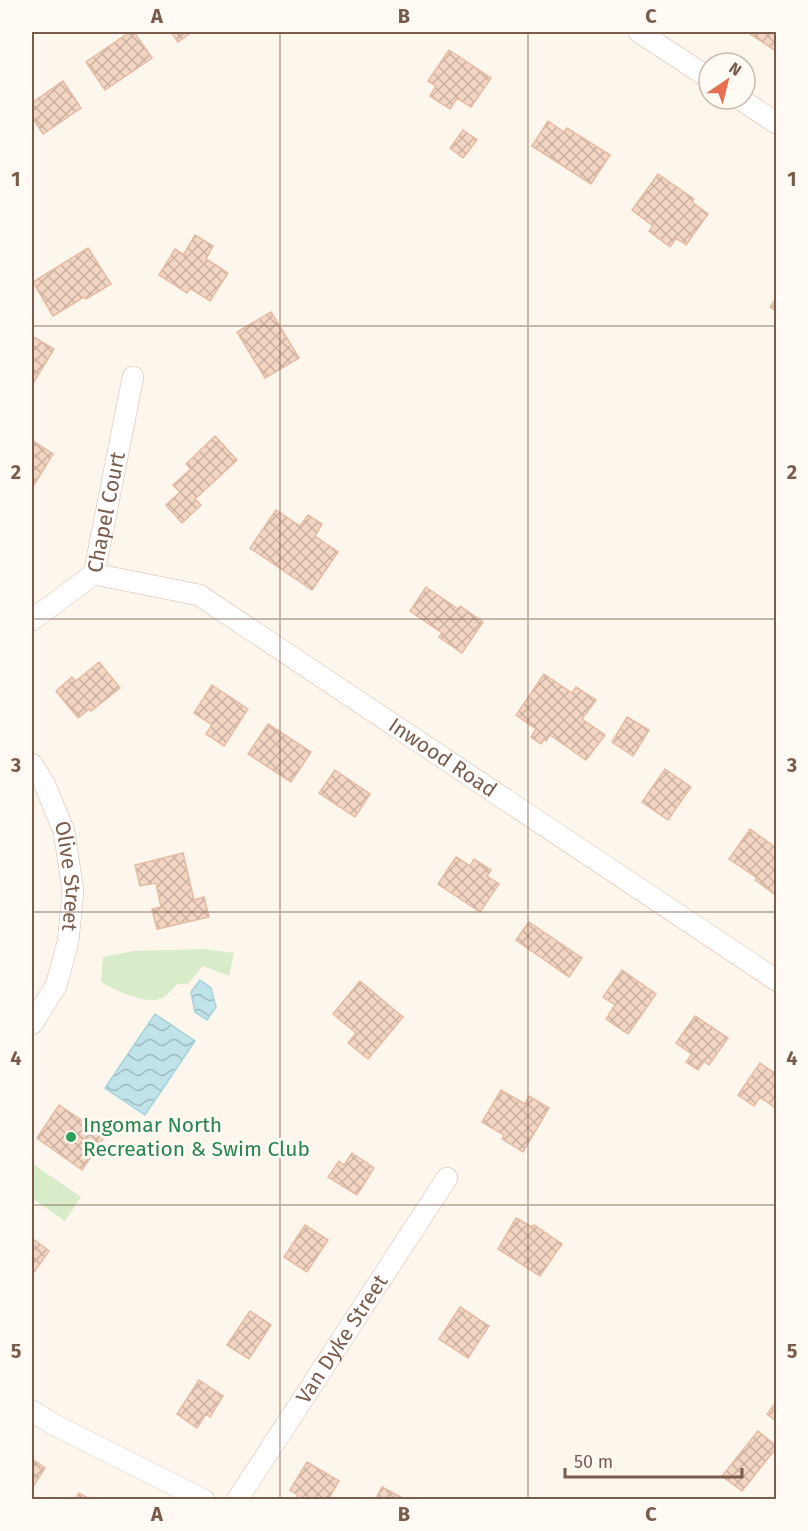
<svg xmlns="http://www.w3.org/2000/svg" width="808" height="1531" font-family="'Fira Sans',sans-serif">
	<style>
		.park { fill: #d8ecc9 }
		.water { fill: url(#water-waves); stroke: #a5d3da; stroke-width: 1.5 }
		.building { fill: url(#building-cross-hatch); stroke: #e6bba3; stroke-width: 1.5 }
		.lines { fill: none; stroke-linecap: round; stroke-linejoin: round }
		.minor-casing { stroke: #d1beb0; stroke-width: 22 }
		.minor { stroke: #fff; stroke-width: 21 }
		.grid { fill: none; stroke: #7a5c4d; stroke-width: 1.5; stroke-opacity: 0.55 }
		.leisure-dot { fill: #2e9e5b; stroke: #fffaf3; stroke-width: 2 }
		.labels { text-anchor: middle; stroke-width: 6; stroke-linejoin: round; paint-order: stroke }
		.street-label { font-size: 21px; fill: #7a5c4d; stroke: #fffaf3 }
		.leisure-label { font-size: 21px; fill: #27864d; stroke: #fffaf3; text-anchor: start }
		.neatline { fill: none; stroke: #7a5c4d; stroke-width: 2 }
		.grid-label { font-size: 20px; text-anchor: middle; font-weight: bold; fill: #7a5c4d }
	</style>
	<defs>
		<pattern id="water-waves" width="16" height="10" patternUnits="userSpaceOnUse" patternTransform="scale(1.5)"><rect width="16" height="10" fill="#bfe3e8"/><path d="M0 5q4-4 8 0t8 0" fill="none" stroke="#a0bbbe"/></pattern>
		<pattern id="building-cross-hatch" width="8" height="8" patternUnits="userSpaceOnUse" patternTransform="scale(1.5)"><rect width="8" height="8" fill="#f3d5c3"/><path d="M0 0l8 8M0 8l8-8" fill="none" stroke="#cab0a1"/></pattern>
	</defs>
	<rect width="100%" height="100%" fill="#fdf6ec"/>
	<path class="park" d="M 204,949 L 234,953 L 229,976 L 203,966 L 188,984 L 178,984 C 173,988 169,994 164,997 C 148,1007 116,990 101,982 L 103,957 L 134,951 Z
		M 33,1164 L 81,1197 L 65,1221 L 32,1198 L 32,1167 Z"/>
	<path class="water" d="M 200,980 L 211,988 L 216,1007 L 207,1020 L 195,1012 L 191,992 Z
		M 155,1014 L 195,1041 L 145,1115 L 105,1088 Z"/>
	<path class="building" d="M 130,32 L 134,32 L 152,58 L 105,90 L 86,62 Z
		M 171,32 L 192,32 L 178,42 Z
		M 747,32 L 776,32 L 776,51 Z
		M 449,50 L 491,78 L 471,107 L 457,98 L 450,109 L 430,96 L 436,86 L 428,81 Z
		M 63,81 L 81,108 L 43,134 L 32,117 L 32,103 Z
		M 548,121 L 564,132 L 567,128 L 610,155 L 591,184 L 532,146 Z
		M 463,130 L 477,140 L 463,158 L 450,148 Z
		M 658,174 L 694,199 L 692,202 L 708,214 L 686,245 L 676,238 L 670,247 L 649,231 L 653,226 L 632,210 Z
		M 195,235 L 213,246 L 206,259 L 228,273 L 210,301 L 190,288 L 187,293 L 159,275 L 175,249 L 186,256 L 184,254 Z
		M 88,248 L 111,284 L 86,299 L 84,297 L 53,316 L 33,282 Z
		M 776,298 L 776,311 L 770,307 Z
		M 271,312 L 299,358 L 265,378 L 237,332 Z
		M 32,336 L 54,349 L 33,383 L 32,382 Z
		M 215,436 L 237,460 L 195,499 L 201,505 L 182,523 L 166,505 L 180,492 L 173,485 L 191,469 L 186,464 Z
		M 32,440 L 53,454 L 32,488 Z
		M 276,510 L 300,526 L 308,515 L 322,524 L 315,536 L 338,552 L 312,590 L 250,548 Z
		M 426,587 L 458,609 L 460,606 L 483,622 L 462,653 L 439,637 L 442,633 L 410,611 Z
		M 99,662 L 120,688 L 91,711 L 89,709 L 78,718 L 56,691 L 72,677 L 76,681 Z
		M 544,674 L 572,693 L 576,687 L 596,700 L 582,719 L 605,735 L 586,760 L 550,735 L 546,741 L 544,739 L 541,744 L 531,737 L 536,729 L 516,715 Z
		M 212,685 L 248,709 L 224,746 L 206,734 L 212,725 L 194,713 Z
		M 627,717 L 649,730 L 633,756 L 612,742 Z
		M 268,724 L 311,752 L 291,782 L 248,754 Z
		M 665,769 L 691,787 L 668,820 L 642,802 Z
		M 335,770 L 370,794 L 355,817 L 319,793 Z
		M 750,829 L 776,848 L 776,853 L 775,855 L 776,856 L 776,895 L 755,880 L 757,878 L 729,859 Z
		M 183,853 L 194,900 L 204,897 L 209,917 L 157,929 L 152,909 L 161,907 L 156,883 L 140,886 L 135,865 Z
		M 456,857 L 470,866 L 474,859 L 491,870 L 487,876 L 499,884 L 480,912 L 438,884 Z
		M 529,922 L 582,958 L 569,977 L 516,940 Z
		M 622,970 L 656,994 L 628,1034 L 606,1019 L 615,1005 L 603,997 Z
		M 360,981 L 403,1017 L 368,1059 L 348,1043 L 356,1033 L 333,1014 Z
		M 695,1016 L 728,1038 L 709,1065 L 704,1061 L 698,1070 L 686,1062 L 692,1054 L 676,1043 Z
		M 760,1063 L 776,1074 L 776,1104 L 774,1107 L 760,1097 L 754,1106 L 738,1095 Z
		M 501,1090 L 525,1104 L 529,1096 L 549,1108 L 523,1152 L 502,1139 L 504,1135 L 482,1122 Z
		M 59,1105 L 105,1136 L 82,1170 L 37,1138 Z
		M 352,1153 L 374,1168 L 357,1195 L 328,1177 L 339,1161 L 344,1165 Z
		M 516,1218 L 532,1227 L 534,1225 L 562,1244 L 540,1276 L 498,1249 Z
		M 305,1225 L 328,1240 L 307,1272 L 284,1257 Z
		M 32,1238 L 49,1251 L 32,1275 Z
		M 460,1307 L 489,1326 L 468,1358 L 439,1339 Z
		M 250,1311 L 271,1325 L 249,1359 L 227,1345 Z
		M 199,1380 L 223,1396 L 210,1417 L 206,1414 L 197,1428 L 177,1414 Z
		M 776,1402 L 776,1421 L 767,1414 Z
		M 758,1431 L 776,1446 L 776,1448 L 742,1491 L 722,1476 Z
		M 32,1459 L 45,1468 L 32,1488 Z
		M 307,1462 L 339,1481 L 328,1500 L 296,1500 L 298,1495 L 290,1490 Z
		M 382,1487 L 406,1500 L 375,1500 Z
		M 79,1493 L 91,1500 L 75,1500 Z"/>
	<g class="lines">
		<g class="minor-casing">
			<g id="minor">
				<path d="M 639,32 L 709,78"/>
				<path d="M 740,99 L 776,123"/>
				<path id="s1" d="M 94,574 L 199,595 L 776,980"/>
				<path id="s2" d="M 32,620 L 94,574 L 133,377"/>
				<path id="s3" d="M 32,764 L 44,783 L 64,831 L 73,891 L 68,942 L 56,986 L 32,1024"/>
				<path d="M 32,1411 L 53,1424 L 204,1500"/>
				<path id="s4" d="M 237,1500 L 447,1178"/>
			</g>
		</g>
		<use href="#minor" class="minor"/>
	</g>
	<path class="grid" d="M 280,32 L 280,1500M 528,32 L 528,1500M 32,326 L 776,326M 32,619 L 776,619M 32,912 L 776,912M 32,1205 L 776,1205"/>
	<circle class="leisure-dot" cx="71" cy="1137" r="6"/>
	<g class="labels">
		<g class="street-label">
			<text dy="7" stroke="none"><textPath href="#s2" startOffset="140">Chapel Court</textPath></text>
			<text dy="7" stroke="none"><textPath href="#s1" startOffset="400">Inwood Road</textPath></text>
			<text dy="7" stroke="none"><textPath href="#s3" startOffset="120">Olive Street</textPath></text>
			<text dy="7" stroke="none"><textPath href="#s4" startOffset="192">Van Dyke Street</textPath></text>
		</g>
		<g class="leisure-label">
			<text x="83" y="1132">Ingomar North<tspan x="83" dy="24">Recreation &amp; Swim Club</tspan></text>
		</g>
	</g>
	<rect width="808" height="1531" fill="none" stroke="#fffaf3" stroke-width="66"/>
	<g transform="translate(727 81) rotate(35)"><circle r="28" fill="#fffaf3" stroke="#cabbb1" stroke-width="1.5"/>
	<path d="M0-4.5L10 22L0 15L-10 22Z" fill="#e76f51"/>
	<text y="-9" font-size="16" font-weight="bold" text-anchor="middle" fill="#7a5c4d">N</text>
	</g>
	<path d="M565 1468v9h177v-9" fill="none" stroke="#7a5c4d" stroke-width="3"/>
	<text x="574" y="1468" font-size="18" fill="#7a5c4d" stroke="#fffaf3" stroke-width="4.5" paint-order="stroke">50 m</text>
	<rect x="33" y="33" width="742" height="1465" class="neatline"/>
	<g class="grid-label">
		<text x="157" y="23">A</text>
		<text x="404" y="23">B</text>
		<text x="651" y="23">C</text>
		<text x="16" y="186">1</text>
		<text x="792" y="186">1</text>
		<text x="16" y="479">2</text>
		<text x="792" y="479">2</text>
		<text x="16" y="772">3</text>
		<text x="792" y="772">3</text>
		<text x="16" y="1065">4</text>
		<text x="792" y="1065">4</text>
		<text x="16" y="1358">5</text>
		<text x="792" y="1358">5</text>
		<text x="157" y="1521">A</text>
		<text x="404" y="1521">B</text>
		<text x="651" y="1521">C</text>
	</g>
</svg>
